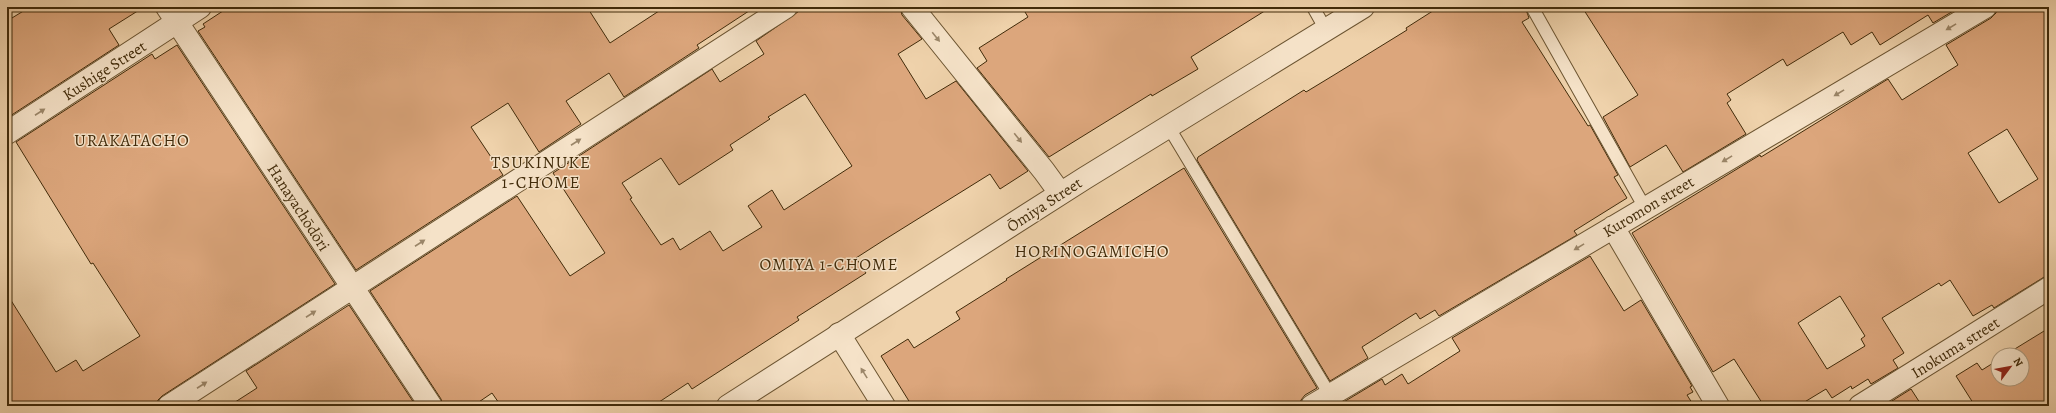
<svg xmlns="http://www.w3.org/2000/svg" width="2056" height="413" font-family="Alegreya,serif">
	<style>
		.building { fill: #dca67c; stroke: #412b0a; fill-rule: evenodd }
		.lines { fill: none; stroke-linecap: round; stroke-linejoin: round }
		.service-casing { stroke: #6c5532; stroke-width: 14 }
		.minor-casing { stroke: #6c5532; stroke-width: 24 }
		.tertiary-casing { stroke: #6c5532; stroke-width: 24 }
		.service { stroke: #f5e2c8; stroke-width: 12 }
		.minor { stroke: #f5e2c8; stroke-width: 22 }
		.tertiary { stroke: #f5e2c8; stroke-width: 22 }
		.oneway { fill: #9b8669 }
		.labels { text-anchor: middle; stroke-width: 3; stroke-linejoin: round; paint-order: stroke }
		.street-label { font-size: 16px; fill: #412b0a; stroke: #f5e2c8 }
		.neighbourhood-label { font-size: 17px; letter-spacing: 1px; fill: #412b0a; stroke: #f5e2c8 }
	</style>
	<rect width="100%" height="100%" fill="#efd2ab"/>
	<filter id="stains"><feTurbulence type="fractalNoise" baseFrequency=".005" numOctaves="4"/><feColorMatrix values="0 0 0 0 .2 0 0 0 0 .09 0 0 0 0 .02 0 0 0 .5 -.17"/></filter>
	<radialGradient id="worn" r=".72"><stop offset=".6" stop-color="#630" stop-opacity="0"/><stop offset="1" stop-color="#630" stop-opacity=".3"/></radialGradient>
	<path class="building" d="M 30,7 L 144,7 L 109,29 L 119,45 L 7,118 L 7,21 Z
		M 229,7 L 587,7 L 610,43 L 665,7 L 755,7 L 697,45 L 699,48 L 624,97 L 609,73 L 566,101 L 581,124 L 539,152 L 508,103 L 471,127 L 503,175 L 356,270 L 198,31 L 205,27 L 203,24 Z
		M 805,7 L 900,7 L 902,15 L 922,39 L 898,54 L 926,99 L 956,81 L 1028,171 L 1000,189 L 990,174 L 884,240 L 856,258 L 866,273 L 797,317 L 799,320 L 692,389 L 688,383 L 653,406 L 501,406 L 492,393 L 473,406 L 443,406 L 441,399 L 370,291 L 517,196 L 570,276 L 605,253 L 553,173 L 712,69 L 720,82 L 764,54 L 756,41 ZM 805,94 L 852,166 L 784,210 L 772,190 L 748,206 L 762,227 L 723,251 L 710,231 L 680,250 L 673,238 L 661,245 L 630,199 L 632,198 L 622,183 L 661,158 L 679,185 L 733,150 L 730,145 L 770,119 L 768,117 Z
		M 1022,7 L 1271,7 L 1191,57 L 1198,69 L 1152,96 L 1151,94 L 1049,157 L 977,68 L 987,61 L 979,48 L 1028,17 Z
		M 1439,7 L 1525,7 L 1529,18 L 1522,22 L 1588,126 L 1590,125 L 1618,175 L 1614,177 L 1627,198 L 1574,231 L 1577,235 L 1439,316 L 1435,310 L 1420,319 L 1416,313 L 1362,347 L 1368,358 L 1330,381 L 1197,160 L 1198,157 L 1304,90 L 1306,92 L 1334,75 L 1407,30 L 1406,28 Z
		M 1582,7 L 1960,7 L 1933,23 L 1928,15 L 1880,45 L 1872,32 L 1851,45 L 1843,32 L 1787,66 L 1783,59 L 1727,94 L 1731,100 L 1727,103 L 1746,134 L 1683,172 L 1666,145 L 1630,167 L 1603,117 L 1638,95 Z
		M 1997,7 L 2049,7 L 2049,274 L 1994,308 L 1992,305 L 1973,316 L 1950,280 L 1941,286 L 1939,283 L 1882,318 L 1904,353 L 1893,360 L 1898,368 L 1871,384 L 1868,379 L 1852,389 L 1851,386 L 1832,398 L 1826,389 L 1798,406 L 1764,406 L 1734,359 L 1713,372 L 1632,233 L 1760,155 L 1761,157 L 1888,79 L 1902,100 L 1958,65 L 1946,45 L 1991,18 L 1996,13 ZM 2007,129 L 2038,179 L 1999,203 L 1968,153 ZM 1840,296 L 1865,336 L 1861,339 L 1865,346 L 1827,369 L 1798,323 Z
		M 177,45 L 335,284 L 162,396 L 158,400 L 157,406 L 7,406 L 7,294 L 56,372 L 76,360 L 83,371 L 140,336 L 93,263 L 91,264 L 16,142 L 152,54 L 155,59 Z
		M 1184,168 L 1317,388 L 1305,395 L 1301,400 L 1300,406 L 912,406 L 881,356 L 908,339 L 914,348 L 960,319 L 956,312 L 1007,280 L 1006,279 Z
		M 1590,256 L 1624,311 L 1641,300 L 1692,386 L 1690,387 L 1693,392 L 1687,395 L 1694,406 L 1337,406 L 1382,379 L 1385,385 L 1402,374 L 1408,384 L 1460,351 L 1452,338 Z
		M 349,305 L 416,406 L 229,406 L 257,388 L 246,371 Z
		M 2049,328 L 2049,406 L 1975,406 L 1956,376 L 1977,363 L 1982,370 L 1998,360 L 1998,379 L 2022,379 L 2022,355 L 2005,355 Z
		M 1911,389 L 1922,406 L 1884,406 Z"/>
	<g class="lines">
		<g class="service-casing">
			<path id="service" d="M 1313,7 L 1326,30
				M 1532,7 L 1645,208
				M 1168,126 L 1330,395"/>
		</g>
		<g class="minor-casing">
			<path id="minor" d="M 167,7 L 431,406
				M 912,7 L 1044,171 L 1060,193
				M 7,133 L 200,7
				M 1613,227 L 1718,406
				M 839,334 L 884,406
				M 169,406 L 786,7
				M 1312,406 L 1985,7
				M 1860,406 L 2049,288"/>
		</g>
		<g class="tertiary-casing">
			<path id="tertiary" d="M 728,406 L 1085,178 L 1363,7"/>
		</g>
		<use href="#service" class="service"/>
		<use href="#minor" class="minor"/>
		<use href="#tertiary" class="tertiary"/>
	</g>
	<defs><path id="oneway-solid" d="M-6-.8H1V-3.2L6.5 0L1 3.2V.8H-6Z"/></defs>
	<g class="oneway">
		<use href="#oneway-solid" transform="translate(1951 27) rotate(149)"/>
		<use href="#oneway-solid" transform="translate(936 37) rotate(51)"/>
		<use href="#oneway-solid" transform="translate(1839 93) rotate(149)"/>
		<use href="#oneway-solid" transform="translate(40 112) rotate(-33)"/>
		<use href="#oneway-solid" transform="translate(1018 138) rotate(51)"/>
		<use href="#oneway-solid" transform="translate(576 142) rotate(-33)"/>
		<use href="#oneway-solid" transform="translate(1727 159) rotate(149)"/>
		<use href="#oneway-solid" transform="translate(420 243) rotate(-33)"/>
		<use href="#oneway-solid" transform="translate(1579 247) rotate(149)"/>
		<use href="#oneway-solid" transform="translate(311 314) rotate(-33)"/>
		<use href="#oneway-solid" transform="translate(864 373) rotate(-122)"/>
		<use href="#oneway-solid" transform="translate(202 385) rotate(-33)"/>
	</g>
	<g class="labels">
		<g class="street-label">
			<text transform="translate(104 70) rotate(-33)" y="6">Kushige Street</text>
			<text transform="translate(1044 204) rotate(-33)" y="6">Ōmiya Street</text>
			<text transform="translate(1648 206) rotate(-31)" y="6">Kuromon street</text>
			<text transform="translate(299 207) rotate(57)" y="6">Hanayachōdōri</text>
			<text transform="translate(1955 347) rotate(-32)" y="6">Inokuma street</text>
		</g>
		<g class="neighbourhood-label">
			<text x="132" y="146">URAKATACHO</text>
			<text x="541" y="168">TSUKINUKE<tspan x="541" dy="20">1-CHOME</tspan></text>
			<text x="1092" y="257">HORINOGAMICHO</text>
			<text x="829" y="270">OMIYA 1-CHOME</text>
		</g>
	</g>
	<rect width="2056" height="413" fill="none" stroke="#efd2ab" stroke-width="24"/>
	<rect x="8" y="8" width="2040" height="397" fill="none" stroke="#412b0a" stroke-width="2"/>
	<rect x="12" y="12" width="2032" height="389" fill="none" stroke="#412b0a"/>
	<g transform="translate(2010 367) rotate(58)"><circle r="19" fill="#f5e2c8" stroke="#ad997c"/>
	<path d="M0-3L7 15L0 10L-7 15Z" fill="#8f2418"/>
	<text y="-6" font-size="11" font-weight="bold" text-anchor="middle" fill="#412b0a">N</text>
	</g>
	<rect width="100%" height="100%" filter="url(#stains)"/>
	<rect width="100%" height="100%" fill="url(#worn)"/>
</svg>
